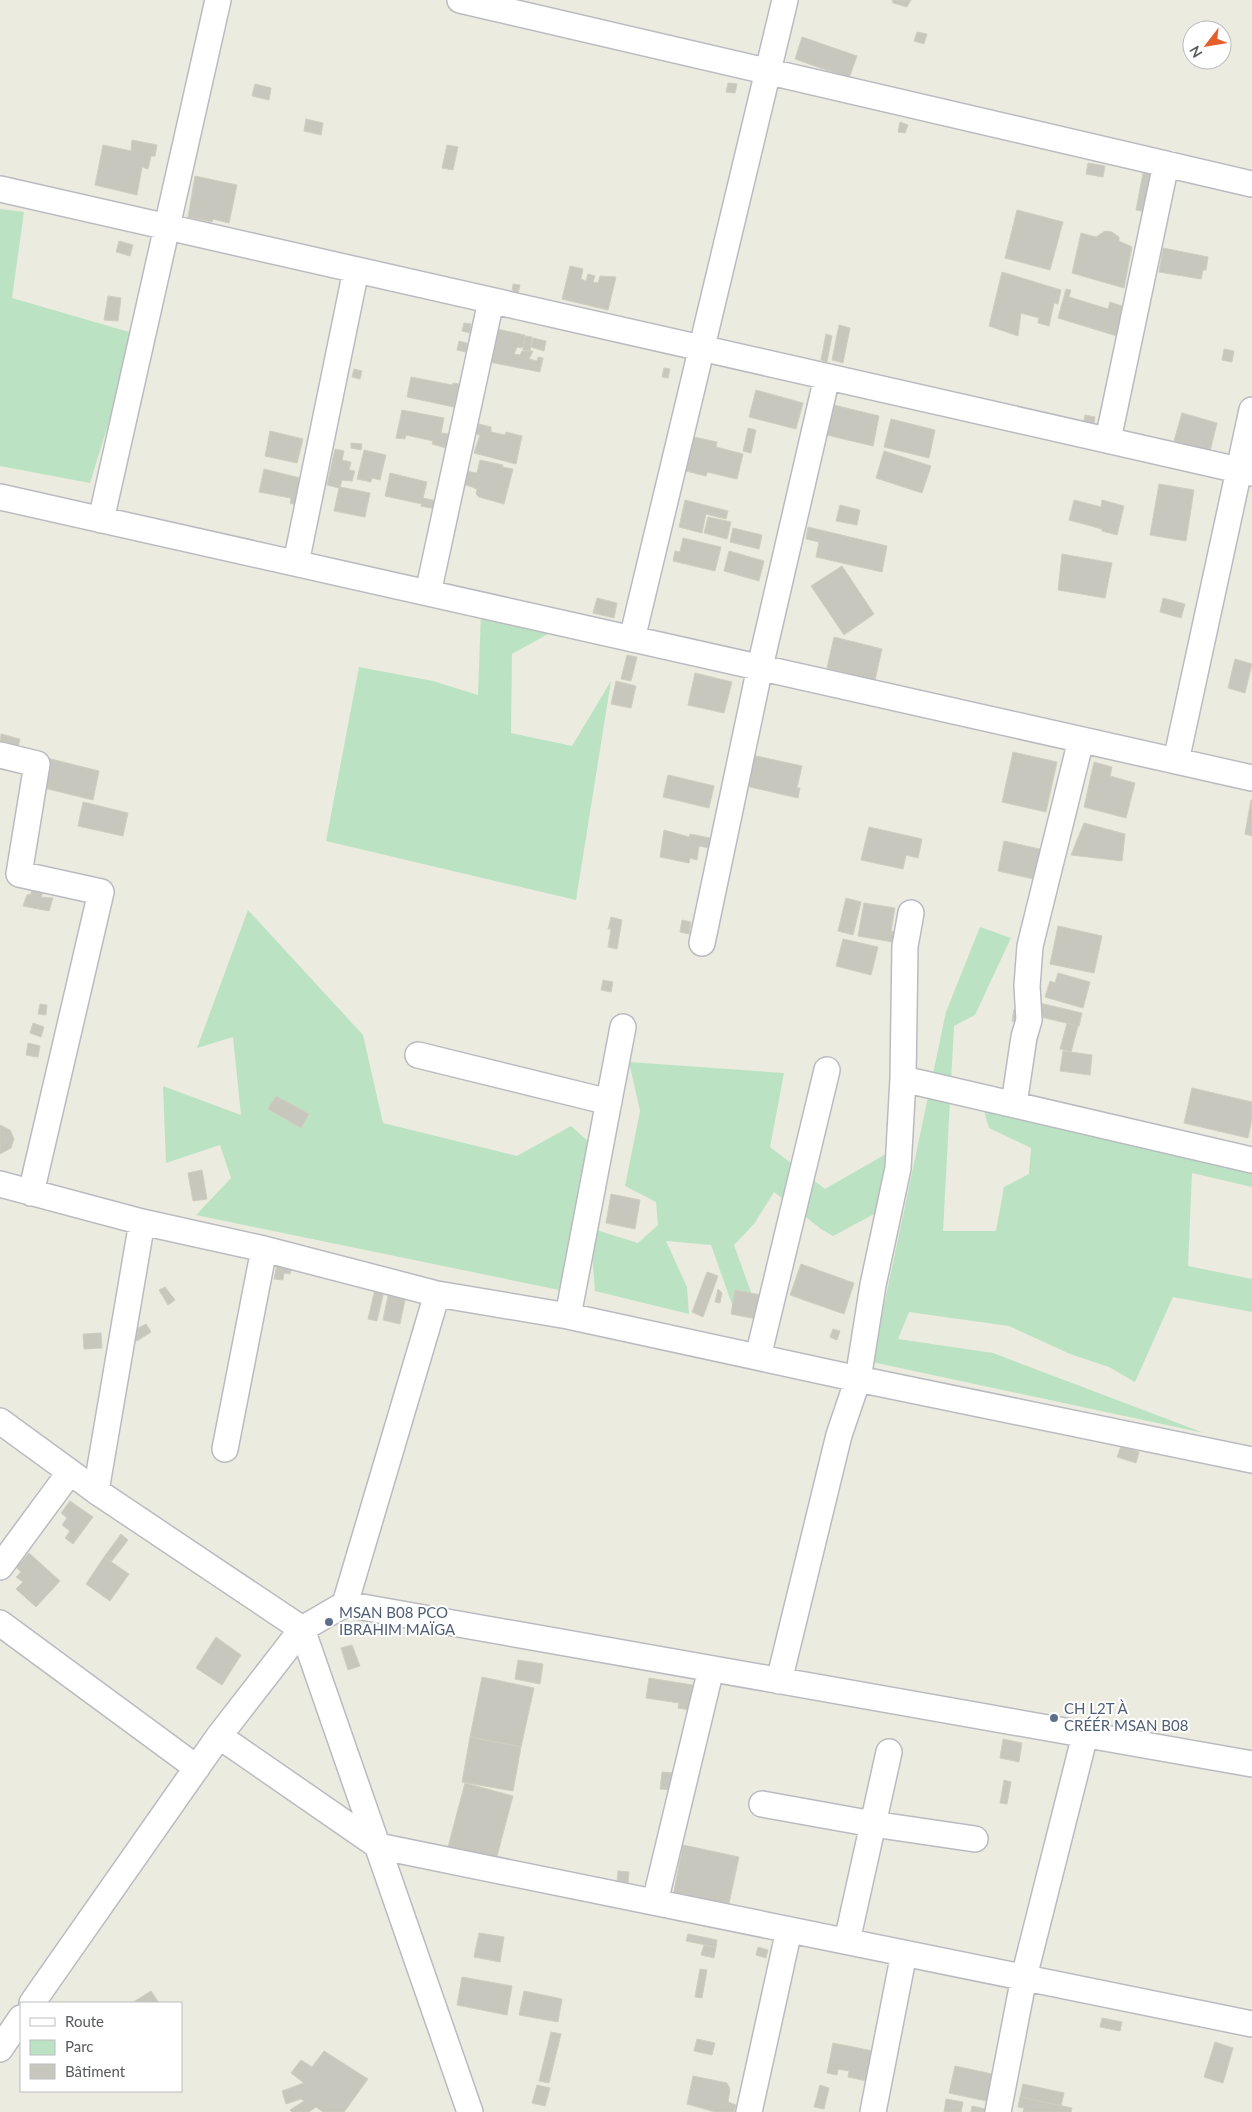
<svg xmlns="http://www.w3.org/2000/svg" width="1252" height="2112" font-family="Lato,sans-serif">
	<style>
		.green { fill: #bbe3c3 }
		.building { fill: #c8c7be; stroke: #d0cebe }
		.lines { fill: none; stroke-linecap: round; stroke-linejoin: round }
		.minor-casing { stroke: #babbc1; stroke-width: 28 }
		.minor { stroke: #fff; stroke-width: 25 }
		.service-dot { fill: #5c6f8a; stroke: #fff; stroke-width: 2 }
		.labels { text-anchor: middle; stroke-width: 4; stroke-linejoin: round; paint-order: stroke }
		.service-label { font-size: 15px; fill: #4e5e75; stroke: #fff; text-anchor: start }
	</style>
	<rect width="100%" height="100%" fill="#ebebdf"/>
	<path class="green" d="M 0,209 L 24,212 L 12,298 L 136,334 L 90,483 L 0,466 Z
		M 481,612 L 557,629 L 512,654 L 511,733 L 572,746 L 611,681 L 576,900 L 326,841 L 359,667 L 433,681 L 478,695 Z
		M 248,910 L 363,1035 L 383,1123 L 517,1156 L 571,1126 L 598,1150 L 574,1293 L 196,1215 L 231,1178 L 220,1145 L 166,1163 L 163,1086 L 241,1115 L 233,1037 L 197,1048 Z
		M 980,927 L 1011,938 L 975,1015 L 954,1026 L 943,1231 L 996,1231 L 1004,1187 L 1029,1174 L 1031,1148 L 989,1128 L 978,1090 L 1252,1161 L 1252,1187 L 1192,1173 L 1188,1266 L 1252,1279 L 1252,1312 L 1173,1297 L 1135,1382 L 1109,1367 L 1070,1354 L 1009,1326 L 909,1312 L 898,1339 L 993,1353 L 1204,1433 L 872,1362 L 946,1012 Z
		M 629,1062 L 784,1073 L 770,1147 L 825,1189 L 891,1151 L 878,1212 L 833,1236 L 821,1229 L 774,1192 L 754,1224 L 734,1245 L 752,1295 L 733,1307 L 711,1245 L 666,1241 L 687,1287 L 689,1314 L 595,1291 L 590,1228 L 638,1243 L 658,1225 L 656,1202 L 625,1186 L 640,1111 Z"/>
	<path class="building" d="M 892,0 L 911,0 L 907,7 L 893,3 Z
		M 917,32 L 927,34 L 924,44 L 914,41 Z
		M 802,37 L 857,56 L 849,78 L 795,59 Z
		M 728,83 L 737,84 L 735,93 L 726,92 Z
		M 255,84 L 271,88 L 269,100 L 252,96 Z
		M 306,119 L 323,123 L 321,135 L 304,131 Z
		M 900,122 L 908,125 L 905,133 L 898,132 Z
		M 132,140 L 157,145 L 155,156 L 151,156 L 148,169 L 142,167 L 137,195 L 95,185 L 103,145 L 131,151 Z
		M 447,145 L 458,147 L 453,170 L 442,168 Z
		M 1088,163 L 1105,166 L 1103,177 L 1086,174 Z
		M 1143,173 L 1153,174 L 1146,212 L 1136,210 Z
		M 195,176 L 237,185 L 229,223 L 213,219 L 212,222 L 188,217 Z
		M 1017,210 L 1063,222 L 1050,270 L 1005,258 Z
		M 1105,231 L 1112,232 L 1119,237 L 1119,241 L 1132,247 L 1124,288 L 1072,273 L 1081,233 L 1096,237 Z
		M 119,241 L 133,245 L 130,256 L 116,252 Z
		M 1163,248 L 1208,257 L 1206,270 L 1203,270 L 1201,279 L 1159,272 Z
		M 570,266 L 583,269 L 581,279 L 586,281 L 588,274 L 595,276 L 593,282 L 598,283 L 600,276 L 616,277 L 608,310 L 562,299 Z
		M 1002,272 L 1061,290 L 1058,304 L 1054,303 L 1049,326 L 1038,323 L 1039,318 L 1021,313 L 1018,336 L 989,326 Z
		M 513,284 L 520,285 L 518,294 L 512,292 Z
		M 1066,289 L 1071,290 L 1069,297 L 1108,309 L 1110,302 L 1128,308 L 1120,337 L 1058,318 Z
		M 108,296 L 121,298 L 118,321 L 104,320 Z
		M 464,323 L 471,324 L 470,333 L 462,331 Z
		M 839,325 L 850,328 L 843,363 L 832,360 Z
		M 497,329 L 525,335 L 523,348 L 517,347 L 514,354 L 520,355 L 522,351 L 533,351 L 529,359 L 537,361 L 538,357 L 543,358 L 540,372 L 489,362 Z
		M 826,334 L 832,336 L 827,362 L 821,360 Z
		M 525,336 L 532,337 L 530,351 L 523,350 Z
		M 533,338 L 546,341 L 544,351 L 531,347 Z
		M 459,341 L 467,343 L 466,352 L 457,350 Z
		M 1224,349 L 1234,351 L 1232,362 L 1222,360 Z
		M 664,368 L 670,369 L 668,378 L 662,377 Z
		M 354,369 L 362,371 L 360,379 L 352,377 Z
		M 411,377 L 452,385 L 453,383 L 459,384 L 454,407 L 407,397 Z
		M 756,390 L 803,403 L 796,429 L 749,417 Z
		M 834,405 L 879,416 L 873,446 L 827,435 Z
		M 402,410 L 444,418 L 441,433 L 449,434 L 446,448 L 432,444 L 433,441 L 406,435 L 405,439 L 396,438 Z
		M 1182,413 L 1217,423 L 1210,451 L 1174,441 Z
		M 1085,415 L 1095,417 L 1093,428 L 1083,425 Z
		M 891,419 L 935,430 L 929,458 L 884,447 Z
		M 475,423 L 491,427 L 491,432 L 505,435 L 506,432 L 522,436 L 516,464 L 474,453 L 480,435 L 473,433 Z
		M 748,428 L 756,430 L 751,453 L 743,451 Z
		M 270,431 L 303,439 L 297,463 L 265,456 Z
		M 694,437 L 717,442 L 716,447 L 743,454 L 737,479 L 707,472 L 706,476 L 686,471 Z
		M 351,443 L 362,444 L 361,450 L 351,448 Z
		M 335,449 L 344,451 L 342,460 L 351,462 L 349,470 L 355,471 L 352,481 L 342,480 L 340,487 L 370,493 L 365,517 L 334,511 L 339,488 L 327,485 Z
		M 364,450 L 386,455 L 380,480 L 372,478 L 371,482 L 357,479 Z
		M 884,451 L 931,466 L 922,493 L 876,478 Z
		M 480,460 L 503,465 L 502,467 L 513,469 L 504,504 L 479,497 L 476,494 L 477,489 L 461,483 L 465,471 L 477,473 Z
		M 264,469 L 304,479 L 303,508 L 290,503 L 291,498 L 259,492 Z
		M 390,473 L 427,482 L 423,498 L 437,501 L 435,509 L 421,506 L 422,504 L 385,496 Z
		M 1159,484 L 1194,490 L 1186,541 L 1150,535 Z
		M 685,500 L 728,511 L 726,519 L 706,514 L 702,533 L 679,527 Z
		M 1074,500 L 1101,507 L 1102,500 L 1124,506 L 1117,535 L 1102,531 L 1102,529 L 1069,520 Z
		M 840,505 L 860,510 L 857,525 L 836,521 Z
		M 708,517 L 731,522 L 727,539 L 704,533 Z
		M 808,527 L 887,546 L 882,572 L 816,557 L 819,542 L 806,539 Z
		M 733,528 L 762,535 L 759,549 L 730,542 Z
		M 683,538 L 721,547 L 715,571 L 673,561 L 675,551 L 680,552 Z
		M 729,551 L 764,561 L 759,581 L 724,571 Z
		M 1062,554 L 1112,563 L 1105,598 L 1058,590 Z
		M 842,566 L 874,614 L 844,635 L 811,586 Z
		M 597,598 L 617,603 L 614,618 L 593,613 Z
		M 1163,598 L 1185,604 L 1181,618 L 1160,612 Z
		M 834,637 L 882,649 L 875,680 L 827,668 Z
		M 627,655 L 637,657 L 631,681 L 621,679 Z
		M 1235,659 L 1252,664 L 1245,693 L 1228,688 Z
		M 695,673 L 732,682 L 724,713 L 688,705 Z
		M 616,681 L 636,686 L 631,708 L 611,704 Z
		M 1,734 L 20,739 L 17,751 L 0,747 Z
		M 1013,752 L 1057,762 L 1046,812 L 1002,802 Z
		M 752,755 L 802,766 L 797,788 L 800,788 L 798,798 L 746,786 Z
		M 43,757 L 99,771 L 93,800 L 36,786 Z
		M 1094,762 L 1112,767 L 1110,776 L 1135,783 L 1126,818 L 1084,807 Z
		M 668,775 L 714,786 L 709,808 L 663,797 Z
		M 1251,800 L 1252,800 L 1252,836 L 1245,834 Z
		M 83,802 L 128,813 L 123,836 L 78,826 Z
		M 1084,823 L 1125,834 L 1122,861 L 1071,855 Z
		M 869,827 L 922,839 L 918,858 L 906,855 L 903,869 L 861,860 Z
		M 664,830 L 689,837 L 690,834 L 710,838 L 709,848 L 699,846 L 697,860 L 690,858 L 689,863 L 660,857 Z
		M 1004,841 L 1044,850 L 1038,880 L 998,871 Z
		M 32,889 L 43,892 L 41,897 L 53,898 L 49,911 L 23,906 L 27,895 L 31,894 Z
		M 846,898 L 861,902 L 853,935 L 838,931 Z
		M 864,903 L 895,908 L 891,931 L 894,932 L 893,942 L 858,936 Z
		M 611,917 L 622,920 L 617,949 L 608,947 L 611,929 L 608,929 Z
		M 682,920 L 691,922 L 689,934 L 680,932 Z
		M 1058,926 L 1102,936 L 1094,973 L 1050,964 Z
		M 843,939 L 878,947 L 871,975 L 836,966 Z
		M 1058,973 L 1090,982 L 1083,1008 L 1045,997 L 1050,981 L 1055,983 Z
		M 603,980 L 613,982 L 611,992 L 601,990 Z
		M 1035,1002 L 1082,1013 L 1079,1026 L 1032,1015 Z
		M 40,1004 L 47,1005 L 46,1015 L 38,1014 Z
		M 1014,1009 L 1024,1011 L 1022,1023 L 1012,1021 Z
		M 33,1023 L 44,1027 L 41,1037 L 30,1033 Z
		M 1067,1023 L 1078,1026 L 1071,1052 L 1060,1049 Z
		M 28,1043 L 40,1046 L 38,1057 L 26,1055 Z
		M 1063,1051 L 1092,1055 L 1090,1075 L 1060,1071 Z
		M 1192,1088 L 1252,1102 L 1252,1119 L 1248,1138 L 1184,1123 Z
		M 276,1096 L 309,1114 L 301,1128 L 268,1109 Z
		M 0,1125 L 10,1130 L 14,1139 L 11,1148 L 0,1154 Z
		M 202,1170 L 207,1199 L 193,1201 L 188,1173 Z
		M 611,1194 L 640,1200 L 635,1229 L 606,1223 Z
		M 277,1264 L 292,1267 L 290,1274 L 284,1273 L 283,1280 L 274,1279 Z
		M 801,1264 L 854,1283 L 844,1314 L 790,1295 Z
		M 707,1272 L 718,1276 L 703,1317 L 692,1312 Z
		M 165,1287 L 175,1300 L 168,1305 L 159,1290 Z
		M 375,1289 L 384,1291 L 377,1321 L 368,1319 Z
		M 718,1289 L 722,1293 L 720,1303 L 715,1302 Z
		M 735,1290 L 761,1295 L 757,1319 L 731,1314 Z
		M 389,1291 L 406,1295 L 400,1324 L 383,1320 Z
		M 146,1324 L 151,1332 L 137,1341 L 131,1332 Z
		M 833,1329 L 840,1331 L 837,1340 L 830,1337 Z
		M 101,1333 L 102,1348 L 84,1349 L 83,1334 Z
		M 1121,1446 L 1139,1452 L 1136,1463 L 1117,1457 Z
		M 70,1501 L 93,1517 L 73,1544 L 65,1538 L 70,1531 L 62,1525 L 67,1518 L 61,1513 Z
		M 121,1534 L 128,1540 L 111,1562 L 104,1557 Z
		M 29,1553 L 60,1581 L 36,1607 L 16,1589 L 23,1582 L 16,1577 L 21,1572 L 16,1567 Z
		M 104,1557 L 129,1574 L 110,1601 L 86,1584 Z
		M 216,1637 L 241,1655 L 222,1685 L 196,1668 Z
		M 352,1645 L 360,1666 L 348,1670 L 341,1648 Z
		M 518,1660 L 543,1664 L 540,1684 L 515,1679 Z
		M 482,1677 L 534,1688 L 521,1747 L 470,1737 Z
		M 649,1678 L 699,1686 L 695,1711 L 678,1708 L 679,1703 L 646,1698 Z
		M 470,1737 L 521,1747 L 513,1791 L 462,1782 Z
		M 1003,1739 L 1022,1743 L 1019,1762 L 1000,1758 Z
		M 662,1772 L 677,1773 L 675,1790 L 660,1789 Z
		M 1004,1780 L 1011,1782 L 1007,1804 L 1000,1803 Z
		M 465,1783 L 513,1796 L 496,1860 L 448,1847 Z
		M 683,1845 L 739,1857 L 728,1908 L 673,1896 Z
		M 618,1871 L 629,1872 L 628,1884 L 617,1883 Z
		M 479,1933 L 504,1937 L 500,1962 L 474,1957 Z
		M 688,1934 L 717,1940 L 716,1947 L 686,1941 Z
		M 704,1945 L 716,1947 L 714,1958 L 701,1955 Z
		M 758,1947 L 768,1950 L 766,1958 L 756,1955 Z
		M 700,1969 L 707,1970 L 702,1998 L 695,1997 Z
		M 462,1977 L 512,1986 L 507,2015 L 457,2005 Z
		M 151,1991 L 159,2003 L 132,2003 Z
		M 524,1991 L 562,1999 L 558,2022 L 519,2015 Z
		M 1102,2018 L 1122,2022 L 1120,2031 L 1100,2027 Z
		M 551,2032 L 561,2034 L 549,2083 L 539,2081 Z
		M 697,2039 L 715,2043 L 712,2055 L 694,2051 Z
		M 1215,2042 L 1233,2048 L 1223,2083 L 1204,2077 Z
		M 833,2043 L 878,2052 L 876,2083 L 848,2077 L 849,2071 L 838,2069 L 837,2075 L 827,2073 Z
		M 324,2051 L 368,2079 L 344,2112 L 323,2112 L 316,2107 L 309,2112 L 292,2112 L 290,2110 L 304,2101 L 301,2099 L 286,2104 L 282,2091 L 304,2083 L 291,2073 L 301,2060 L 312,2067 Z
		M 955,2066 L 997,2075 L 991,2102 L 949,2093 Z
		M 693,2076 L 727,2083 L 730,2089 L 728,2102 L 736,2105 L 734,2112 L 715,2112 L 687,2104 Z
		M 1023,2084 L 1064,2093 L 1061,2106 L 1020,2097 Z
		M 537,2085 L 550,2088 L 545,2106 L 532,2103 Z
		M 820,2085 L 829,2088 L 824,2109 L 814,2107 Z
		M 1020,2097 L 1072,2108 L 1071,2112 L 1023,2112 L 1024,2108 L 1018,2107 Z
		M 946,2099 L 963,2102 L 961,2112 L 944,2112 Z
		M 972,2106 L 990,2110 L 989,2112 L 971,2112 Z"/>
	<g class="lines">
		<g class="minor-casing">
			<path id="minor" d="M 460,0 L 1252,184
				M 0,189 L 1252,473
				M 1108,440 L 1166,164
				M 0,497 L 1252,778
				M 101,520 L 218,0
				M 296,563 L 356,270
				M 428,593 L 491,301
				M 632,639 L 785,0
				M 0,755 L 37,764 L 19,874 L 101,892 L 31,1193
				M 1176,761 L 1252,410
				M 702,943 L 760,667 L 827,377
				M 418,1055 L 609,1102
				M 903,1079 L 1252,1160
				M 1014,1104 L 1024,1037 L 1029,1020 L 1027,986 L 1030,946 L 1081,740
				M 0,1184 L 142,1222 L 264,1249 L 437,1294 L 568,1316 L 858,1379 L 1252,1460
				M 568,1316 L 623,1027
				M 758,1357 L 827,1070
				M 0,1421 L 96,1491 L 302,1629 L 470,2112
				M 225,1449 L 264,1249
				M 96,1491 L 142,1222
				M 0,1567 L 70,1472
				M 345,1604 L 437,1294
				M 0,1623 L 197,1768
				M 779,1681 L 839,1435 L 858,1379 L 873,1285 L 898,1168 L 903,1079 L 905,946 L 911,913
				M 219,1736 L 378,1846 L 1252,2024
				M 762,1804 L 873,1824 L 975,1839
				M 655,1902 L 711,1669
				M 847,1941 L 889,1752
				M 32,2003 L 219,1736 L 302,1629 L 345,1604 L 1252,1764
				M 0,2049 L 21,2018
				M 749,2112 L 789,1930
				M 873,2112 L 904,1953
				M 998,2112 L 1024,1977 L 1085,1735"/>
		</g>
		<use href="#minor" class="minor"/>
	</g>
	<g class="service-dot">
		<circle cx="329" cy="1622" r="5"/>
		<circle cx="1054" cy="1718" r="5"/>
	</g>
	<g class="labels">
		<g class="service-label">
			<text x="339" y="1618">MSAN B08 PCO<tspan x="339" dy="17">IBRAHIM MAÏGA</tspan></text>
			<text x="1064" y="1714">CH L2T À<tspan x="1064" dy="17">CRÉÉR MSAN B08</tspan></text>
		</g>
	</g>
	<rect x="20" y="2002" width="162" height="90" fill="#ffffff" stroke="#bcbdbf"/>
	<rect x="30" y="2018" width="25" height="8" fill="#ffffff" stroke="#bcbdbf"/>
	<text x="65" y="2027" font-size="15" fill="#585a60">Route</text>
	<rect x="30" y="2040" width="25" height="15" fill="#bbe3c3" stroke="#bcbdbf"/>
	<text x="65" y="2052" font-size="15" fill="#585a60">Parc</text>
	<rect x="30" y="2064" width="25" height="15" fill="#c8c7be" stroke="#bcbdbf"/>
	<text x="65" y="2077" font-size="15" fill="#585a60">Bâtiment</text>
	<g transform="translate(1207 45) rotate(239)"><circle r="24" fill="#ffffff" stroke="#bcbdbf"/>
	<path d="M0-4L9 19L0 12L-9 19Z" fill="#e65e2a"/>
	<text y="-8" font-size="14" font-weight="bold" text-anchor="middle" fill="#585a60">N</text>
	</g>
</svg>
